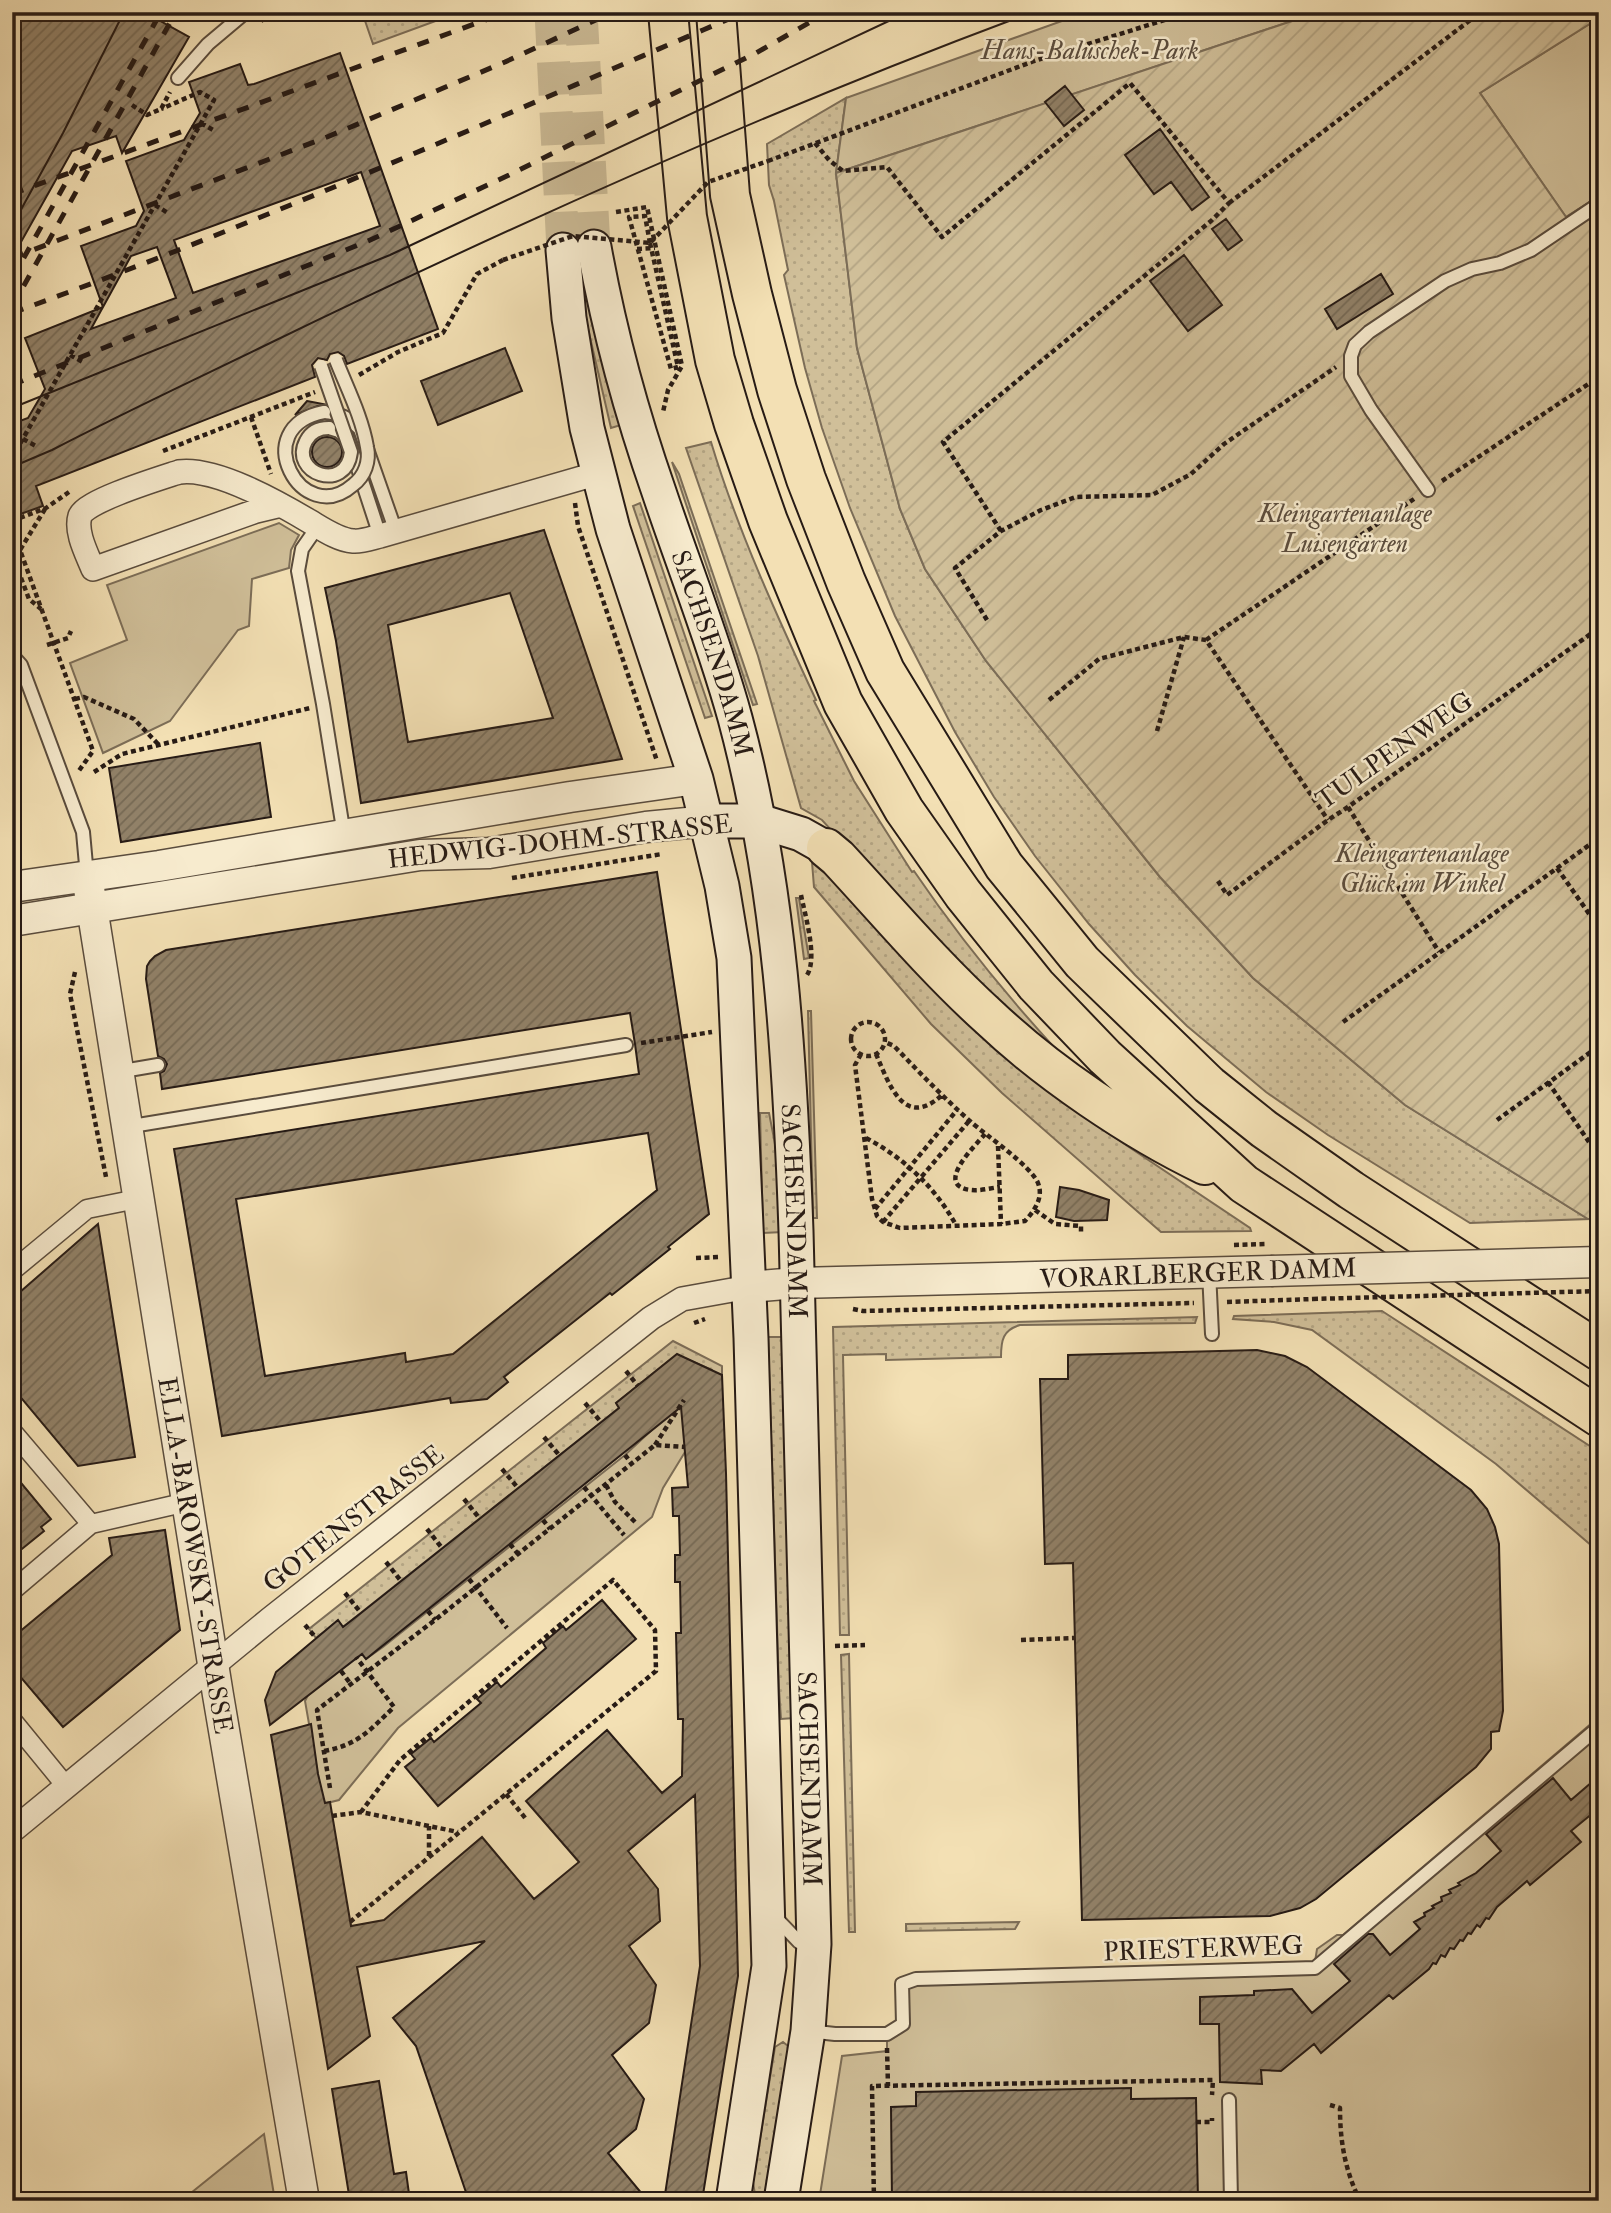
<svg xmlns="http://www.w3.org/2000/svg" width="1611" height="2213" font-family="'IM FELL Double Pica',serif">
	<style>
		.grass { fill: url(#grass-dots); stroke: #7c6d57; stroke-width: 2 }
		.park { fill: #d0bf99; stroke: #7c6d57; stroke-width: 2 }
		.garden { fill: url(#garden-furrows); stroke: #7c6d57; stroke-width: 2 }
		.building { fill: url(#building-hatch); stroke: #271b15; stroke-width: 2; fill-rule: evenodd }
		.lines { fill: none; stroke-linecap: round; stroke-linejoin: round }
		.secondary-tunnel { stroke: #cab994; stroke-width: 33; stroke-dasharray: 33 17; stroke-linecap: butt }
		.service-casing { stroke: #5a4c3d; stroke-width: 16 }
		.pedestrian-casing { stroke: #5a4c3d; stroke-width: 21 }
		.minor-casing { stroke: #5a4c3d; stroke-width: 26 }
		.tertiary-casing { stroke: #5a4c3d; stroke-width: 33 }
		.secondary-casing { stroke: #271b15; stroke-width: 37 }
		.motorway-casing { stroke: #271b15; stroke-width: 42 }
		.path { stroke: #271b15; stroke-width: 4.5; stroke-dasharray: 5 3.5; stroke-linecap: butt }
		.service { stroke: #f7ebce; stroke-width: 12 }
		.pedestrian { stroke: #f7ebce; stroke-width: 18 }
		.minor { stroke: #f7ebce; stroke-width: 23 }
		.tertiary { stroke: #f7ebce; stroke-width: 30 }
		.secondary { stroke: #f7ebce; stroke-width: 33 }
		.motorway { stroke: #f3e0b4; stroke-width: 38 }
		.tram { stroke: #271b15; stroke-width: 2 }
		.rail { stroke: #271b15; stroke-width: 5; stroke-dasharray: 12 12; stroke-linecap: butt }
		.service-bridge-casing { stroke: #5a4c3d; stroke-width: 16; stroke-linecap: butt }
		.tertiary-bridge-casing { stroke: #5a4c3d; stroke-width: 33; stroke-linecap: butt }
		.path-bridge { stroke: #271b15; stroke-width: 4.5; stroke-dasharray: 5 3.5; stroke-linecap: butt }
		.service-bridge { stroke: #f7ebce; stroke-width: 12 }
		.tertiary-bridge { stroke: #f7ebce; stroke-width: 30 }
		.labels { text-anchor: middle; stroke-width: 5; stroke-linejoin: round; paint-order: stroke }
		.park-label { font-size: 26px; font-style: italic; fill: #5a4c3d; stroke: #f7ebce }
		.street-label { font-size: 26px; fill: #271b15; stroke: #f7ebce }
	</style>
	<defs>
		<pattern id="grass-dots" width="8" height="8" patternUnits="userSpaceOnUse" patternTransform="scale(1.75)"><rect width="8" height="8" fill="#d0bf99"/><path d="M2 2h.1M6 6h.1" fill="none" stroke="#b3a483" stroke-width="1.8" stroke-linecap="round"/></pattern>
		<pattern id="garden-furrows" width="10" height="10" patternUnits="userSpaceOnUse" patternTransform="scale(1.75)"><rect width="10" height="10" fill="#d0bf99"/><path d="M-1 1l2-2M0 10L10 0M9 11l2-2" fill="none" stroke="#b3a483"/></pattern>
		<pattern id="building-hatch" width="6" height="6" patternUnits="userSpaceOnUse" patternTransform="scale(1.75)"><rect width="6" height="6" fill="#918168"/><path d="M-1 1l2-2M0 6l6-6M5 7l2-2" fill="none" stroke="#766954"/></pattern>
	</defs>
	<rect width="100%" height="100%" fill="#f3e0b4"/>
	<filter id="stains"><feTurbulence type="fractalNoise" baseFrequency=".00286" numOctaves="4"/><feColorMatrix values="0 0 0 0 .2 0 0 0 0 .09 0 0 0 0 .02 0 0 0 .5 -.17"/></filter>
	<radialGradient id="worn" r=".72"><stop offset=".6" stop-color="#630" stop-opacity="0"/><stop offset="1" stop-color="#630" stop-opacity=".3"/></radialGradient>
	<path class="grass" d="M 362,12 L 460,12 L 373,44 Z
		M 846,98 L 836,173 L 857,348 L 900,509 L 925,569 L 986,661 L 1160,877 L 1253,978 L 1405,1105 L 1588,1219 L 1470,1223 L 1328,1135 L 1266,1092 L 1187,1026 L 1135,975 L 1089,924 L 1035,856 L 994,797 L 955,732 L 895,616 L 850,508 L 822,428 L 805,368 L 784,275 L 788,270 L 774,201 L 769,185 L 767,144 Z
		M 580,294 L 588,294 L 624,424 L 611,428 Z
		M 711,442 C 737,529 777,616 816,700 L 814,701 L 854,781 L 912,872 L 914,871 C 956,933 1002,990 1052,1045 L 1049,1048 L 937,946 L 822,820 L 801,808 L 758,656 L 686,448 Z
		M 672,462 L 679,474 L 757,704 L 753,705 Z
		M 640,503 L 712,716 L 705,718 L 633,506 Z
		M 812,862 L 820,862 L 1018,1064 L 1105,1131 L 1250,1228 L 1251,1231 L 1161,1232 L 1002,1093 L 931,1024 L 814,887 Z
		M 796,898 L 799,898 L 809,958 L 804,959 Z
		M 808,1011 L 811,1011 L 817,1218 L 813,1218 Z
		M 760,1113 L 769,1113 C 778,1153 782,1191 783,1232 L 763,1233 Z
		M 1382,1311 L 1599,1452 L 1599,1552 L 1496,1464 L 1312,1330 L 1274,1322 L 1233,1319 L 1234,1316 Z
		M 1197,1317 L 1195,1323 L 1020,1325 C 1003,1330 1001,1340 1001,1357 L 886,1360 L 886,1354 L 843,1355 L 849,1635 L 840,1635 L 833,1327 Z
		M 768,1337 L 783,1337 L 794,1718 L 781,1719 L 779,1689 Z
		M 673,1341 L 722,1366 L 722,1376 L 712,1374 L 712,1370 L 677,1355 L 616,1403 L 619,1408 L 343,1627 L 338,1621 L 316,1638 L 309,1629 Z
		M 849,1654 L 855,1932 L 849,1932 L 841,1655 Z
		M 1019,1922 L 1015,1929 L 906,1931 L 906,1924 Z
		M 783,2042 L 788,2046 L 789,2050 L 765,2201 L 756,2201 L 753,2182 L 775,2047 Z"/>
	<path class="park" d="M 1087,12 L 1319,12 L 836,173 L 846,98 Z
		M 1599,18 L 1599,196 L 1566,217 L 1480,93 Z
		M 279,523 L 299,535 L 291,550 L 289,568 L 252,579 L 249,626 L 238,630 L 170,721 L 103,753 L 70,663 L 127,640 L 107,585 Z
		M 684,1400 L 685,1452 L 663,1488 L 652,1517 L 398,1728 L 339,1800 L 323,1804 L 305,1701 L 308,1695 L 361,1653 L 366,1659 L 383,1647 L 625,1455 Z
		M 1599,1717 L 1599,2201 L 819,2201 L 842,2056 L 887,2051 L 887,2034 L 903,2024 L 902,1984 L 1314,1968 L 1317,1949 L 1337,1935 L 1343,1935 Z
		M 264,2134 L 275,2201 L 181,2201 Z"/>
	<path class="garden" d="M 1319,12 L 1599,12 L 1599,18 L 1480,93 L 1566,217 L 1599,196 L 1599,1219 L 1588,1219 L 1405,1105 L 1253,978 L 1160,877 L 986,661 L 925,569 L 900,509 L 857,348 L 836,173 Z"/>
	<path class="building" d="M 12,12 L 144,12 L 189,37 L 122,153 L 116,136 L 72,151 L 12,258 Z
		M 340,53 L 438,329 L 347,364 L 344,356 L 338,352 L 330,354 L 327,360 L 318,358 L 312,365 L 315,377 L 36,486 L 43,506 L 12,517 L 12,424 L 28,418 L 45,389 L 25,338 L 103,307 L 91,329 L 176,298 L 157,247 L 131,256 L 103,307 L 81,246 L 136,226 L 144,211 L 126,161 L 184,140 L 200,113 L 189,82 L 240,64 L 248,85 L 254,84 ZM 361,172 L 380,226 L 193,293 L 174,240 Z
		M 1065,86 L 1084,110 L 1064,126 L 1045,102 Z
		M 1160,129 L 1209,197 L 1192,210 L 1171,182 L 1154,194 L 1125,155 Z
		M 1226,219 L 1242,240 L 1228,250 L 1212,229 Z
		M 1184,255 L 1222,305 L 1188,331 L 1150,281 Z
		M 1381,274 L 1393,294 L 1337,329 L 1325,309 Z
		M 505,348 L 522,391 L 438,425 L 421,381 Z
		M 307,401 L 323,404 L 295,415 Z
		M312 452a15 15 0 1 1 30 0a15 15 0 1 1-30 0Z
		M 544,530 L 622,759 L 361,803 L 336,641 L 325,588 ZM 510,593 L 553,718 L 408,742 L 388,625 Z
		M 260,743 L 271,817 L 121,842 L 109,768 Z
		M 657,872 L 709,1214 L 668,1247 L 670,1249 L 612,1295 L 610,1293 L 504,1377 L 508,1382 L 487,1399 L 451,1403 L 450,1398 L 222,1436 L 174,1149 L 639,1074 L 635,1044 L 630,1013 L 162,1089 L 160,1073 L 164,1071 L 167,1064 L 164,1059 L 158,1056 L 146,979 L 147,966 L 150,961 L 155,956 L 166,950 ZM 648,1133 L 657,1190 L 453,1354 L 406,1362 L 405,1353 L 265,1376 L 236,1199 Z
		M 1060,1187 L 1079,1190 L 1109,1200 L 1107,1220 L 1074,1221 L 1056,1217 Z
		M 98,1224 L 135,1457 L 78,1466 L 12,1387 L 12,1299 Z
		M 1257,1350 L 1285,1356 L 1307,1367 L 1471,1490 L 1487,1509 L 1495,1527 L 1499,1544 L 1503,1711 L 1499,1731 L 1491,1732 L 1491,1749 L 1476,1767 L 1316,1899 L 1300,1908 L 1270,1916 L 1082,1920 L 1073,1563 L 1045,1564 L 1040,1379 L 1068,1379 L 1068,1355 Z
		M 677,1354 L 722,1375 L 726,1473 L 738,1976 L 702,2201 L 664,2201 L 700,1966 L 695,1795 L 628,1851 L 658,1889 L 660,1921 L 629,1946 L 656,1985 L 649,2023 L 612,2055 L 644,2099 L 636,2129 L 608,2153 L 648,2201 L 469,2201 L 416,2046 L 393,2018 L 485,1941 L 357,1967 L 370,2036 L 328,2069 L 271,1735 L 311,1724 L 318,1774 L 325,1803 L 330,1802 L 351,1926 L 384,1920 L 482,1837 L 534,1899 L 579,1862 L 526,1801 L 607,1730 L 662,1793 L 682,1776 L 683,1719 L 678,1719 L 676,1633 L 681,1633 L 680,1582 L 675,1582 L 675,1555 L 680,1555 L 679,1516 L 673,1516 L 672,1488 L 688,1487 L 681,1407 L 366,1659 L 362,1654 L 270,1725 L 265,1700 L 276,1672 L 338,1620 L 343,1627 L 361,1613 L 619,1408 L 616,1403 Z
		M 12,1472 L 51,1519 L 41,1527 L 44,1531 L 12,1557 Z
		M 165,1530 L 180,1630 L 63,1727 L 12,1667 L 12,1638 L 112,1555 L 109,1538 Z
		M 602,1600 L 636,1639 L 438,1806 L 405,1767 L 415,1759 L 411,1754 L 431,1738 L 434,1742 L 481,1703 L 477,1699 L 497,1682 L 501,1687 L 546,1648 L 543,1643 L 563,1626 L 566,1630 Z
		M 1599,1776 L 1599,1808 L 1571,1831 L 1581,1842 L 1530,1885 L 1527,1881 L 1497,1907 L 1489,1919 L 1486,1918 L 1480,1927 L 1477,1925 L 1471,1934 L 1468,1933 L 1463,1941 L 1460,1940 L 1454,1949 L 1450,1948 L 1445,1957 L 1441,1955 L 1436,1964 L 1433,1963 L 1429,1969 L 1393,1999 L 1389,1995 L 1321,2053 L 1314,2044 L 1281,2071 L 1261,2070 L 1262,2084 L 1220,2082 L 1219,2024 L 1200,2024 L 1200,1997 L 1254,1995 L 1254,1991 L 1292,1989 L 1312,2013 L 1350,1981 L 1334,1964 L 1368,1934 L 1373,1934 L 1390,1955 L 1420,1929 L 1414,1922 L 1425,1916 L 1424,1913 L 1434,1908 L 1432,1906 L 1442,1901 L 1441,1897 L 1451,1893 L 1449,1890 L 1460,1885 L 1458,1883 L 1476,1873 L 1501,1851 L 1486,1834 L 1553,1778 L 1571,1800 Z
		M 379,2081 L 394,2174 L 406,2172 L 410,2201 L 350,2201 L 332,2089 Z
		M 1131,2088 L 1131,2099 L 1196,2098 L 1198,2201 L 892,2201 L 891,2107 L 916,2106 L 916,2092 Z"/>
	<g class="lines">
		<path class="secondary-tunnel" d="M 551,12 L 563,250
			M 581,12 L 594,247"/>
		<g class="service-casing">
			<path id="service" d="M 178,78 L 208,44 L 246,12
				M 324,412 C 339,413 349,418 360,429 L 396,532
				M 329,428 L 339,431 L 349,441 L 380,536
				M 1428,490 L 1371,410 L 1351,376 L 1351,356 L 1355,345 L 1369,332 L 1445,281 L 1472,269 L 1500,263 L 1531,250 L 1599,204
				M 318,526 L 302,549 L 298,571 L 323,704 L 344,835
				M 12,655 L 21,665 L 83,832 L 87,876
				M 117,1072 L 158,1065
				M 126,1127 L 626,1045
				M 1209,1272 L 1212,1334
				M 774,1916 L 799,1942 L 811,1944
				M 808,2031 L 835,2034 L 887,2034 L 903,2024 L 902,1984 L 916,1979 L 1315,1968 L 1599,1727
				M 1229,2100 L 1231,2201"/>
		</g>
		<g class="pedestrian-casing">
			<path id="pedestrian" d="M 12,1271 L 87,1209 L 137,1199
				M 12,1431 L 91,1524
				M 12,1591 L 91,1524 L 187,1502
				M 12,1720 L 66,1786"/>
		</g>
		<g class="minor-casing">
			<path id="minor" d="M 281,505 L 256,511 L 93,569 C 87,554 75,532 80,516 C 85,501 161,478 179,472 C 215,467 277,502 309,521 C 321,528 338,540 353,541 C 361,542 372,538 380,536 L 599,473
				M 12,1831 L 270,1619 L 651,1318 L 682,1299 L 749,1287"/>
		</g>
		<g class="tertiary-casing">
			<g id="tertiary">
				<path id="s1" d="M 87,876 L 218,1695 L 304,2201"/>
				<path d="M 12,887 L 159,866 L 570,797 L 696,779"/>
				<path d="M 12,921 L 420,855 L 489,853 L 646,827 L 708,821"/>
				<path d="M 749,1287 L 797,1283 L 1271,1271"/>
			</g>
		</g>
		<g class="secondary-casing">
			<g id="secondary">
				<path id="s2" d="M 594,247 C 609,330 631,412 659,492 C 684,567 714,641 735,718 C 780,885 790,1059 796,1231 L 814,1944 L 808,2031 L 781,2201"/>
				<path d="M 563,250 L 569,318 L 587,428 L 613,529 L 696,779 L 722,886 L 734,958 L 751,1338 L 769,1966 L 733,2201"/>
				<path d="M 708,821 L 759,821 L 801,834 L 826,848"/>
			</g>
		</g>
		<g class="motorway-casing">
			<path id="motorway" d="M 668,12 L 687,217 L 715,360 L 734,424 L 768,521 L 843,703 L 904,810 L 963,894 L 1036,985 L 1105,1057 L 1244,1184 L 1599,1417
				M 716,12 L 730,195 L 752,294 L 777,390 L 806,479 L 846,582 L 885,671 L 1004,866 L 1082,962 L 1209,1085 L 1264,1129 L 1351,1190 L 1599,1351
				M 826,848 L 838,858 C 888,912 935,968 989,1017 C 1047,1072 1132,1130 1205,1165"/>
		</g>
		<path class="path" d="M 261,21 L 274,12
			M 132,105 L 147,115 L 161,109 L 170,92
			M 201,123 L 213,130
			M 815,143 L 829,160 L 843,171 L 887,167 L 942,237 L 1130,83 L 1229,203 L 1211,221 L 943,442 L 1001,531
			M 768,161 L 1034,61 L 1190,12
			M 1229,203 L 1481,12
			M 155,205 L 168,213
			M 616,212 L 647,207 L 682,366 L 668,390 L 663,412
			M 650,243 L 645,216 L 629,217 L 671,369 L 678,367
			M 637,249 L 655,248
			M 70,355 L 83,362
			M 359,375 L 398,352 L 443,333 L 477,274 L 503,260
			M 251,417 L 271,474
			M 23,439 L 36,446
			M 163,451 L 315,392
			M 12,458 L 214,100 L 200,92 L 161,109
			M 1442,481 L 1599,377
			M 575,503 L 578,526 L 657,761
			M 45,509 L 20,550 L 93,751 L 78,772
			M 12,521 L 46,508 L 69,492
			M 12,554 L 29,599 L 41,609
			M 987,620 L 955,568 L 1001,531 L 1041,510 L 1076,497 L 1152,495 L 1191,474 L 1224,444 L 1336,367
			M 1206,640 L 1414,499
			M 47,645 L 68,638 L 71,631
			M 75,699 L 84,697 L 134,719 L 158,744
			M 1049,700 L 1099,659 L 1184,637 L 1206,640 L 1328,820
			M 1157,731 L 1184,637
			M 94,772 L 122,754 L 310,708
			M 1348,807 L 1439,952
			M 1557,868 L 1599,928
			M 512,878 L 662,854
			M 1218,881 L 1227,895 L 1328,820 L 1348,807 L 1599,628
			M 801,895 C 805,915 818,958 807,975
			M 75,972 L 70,994 L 106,1177
			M851 1039a17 17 0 1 1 34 0a17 17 0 1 1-34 0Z
			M 1343,1022 L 1599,838
			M 641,1043 L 712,1032
			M 861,1054 L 855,1065 L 872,1199 L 877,1216 L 883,1222 L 900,1228 L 1001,1224 L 1025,1221 C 1034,1211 1044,1198 1038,1183 C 1031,1166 987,1136 971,1122 C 944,1098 919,1072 894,1046 L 885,1042
			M 876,1054 C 889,1084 904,1130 942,1095
			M 1548,1082 L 1589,1142
			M 1497,1120 L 1599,1046
			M 985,1134 C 975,1146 933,1186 971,1190 C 980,1191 991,1188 1000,1187
			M 866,1138 C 904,1158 935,1187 956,1225
			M 998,1146 L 1001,1224
			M 875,1209 L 957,1110
			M 1035,1210 L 1055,1224 L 1081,1226 L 1081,1233
			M 883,1222 L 969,1121
			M 696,1258 L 720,1257
			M 1227,1302 L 1313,1299
			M 853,1309 L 863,1311 L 1194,1303
			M 694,1323 L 705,1319
			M 626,1371 L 638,1386
			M 585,1403 L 601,1422
			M 544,1437 L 559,1455
			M 655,1445 L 684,1400
			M 625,1455 L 632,1464
			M 502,1469 L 518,1488
			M 606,1485 L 615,1502 L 636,1523
			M 584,1487 L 624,1535
			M 464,1499 L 480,1519
			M 543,1520 L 550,1529
			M 427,1529 L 442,1548
			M 510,1544 L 518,1554
			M 386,1562 L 401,1581
			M 469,1579 L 507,1628
			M 345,1593 L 361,1613
			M 428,1611 L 435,1620
			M 305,1625 L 316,1638
			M 1021,1640 L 1075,1638
			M 835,1646 L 865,1645
			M 341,1671 L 350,1683
			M 324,1751 C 358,1745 370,1730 394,1707 L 356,1657
			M 330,1788 L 317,1710 L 435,1620 L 655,1445 L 685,1447
			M 506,1794 L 526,1819
			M 332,1816 L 361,1812 L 458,1832
			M 429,1856 L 429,1826
			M 350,1922 L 656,1671 L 655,1630 L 613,1580 L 400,1760 L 361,1812
			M 887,2048 L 888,2086
			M 1330,2105 L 1340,2108 C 1340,2142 1345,2170 1360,2201
			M 1196,2122 L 1212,2122 L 1212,2118
			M 874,2201 L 872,2086 L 1213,2080 L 1212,2095"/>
		<use href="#service" class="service"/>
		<use href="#pedestrian" class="pedestrian"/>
		<use href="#minor" class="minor"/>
		<use href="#tertiary" class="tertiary"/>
		<use href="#secondary" class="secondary"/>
		<use href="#motorway" class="motorway"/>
		<path class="tram" d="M 12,226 L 63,133 L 124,12
			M 12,408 L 390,255 L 908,12
			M 12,467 L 52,450 C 123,413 194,380 266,345 C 517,223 771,109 1033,12"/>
		<path class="rail" d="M 12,194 L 507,12
			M 12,258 L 327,137 L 505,62 L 613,12
			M 12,279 L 161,12
			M 12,307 L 176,12
			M 12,313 C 260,223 502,116 745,12
			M 12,385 L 368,241 L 509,175 L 634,113 L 756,53 L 828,12"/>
		<g class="service-bridge-casing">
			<path id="service-bridge" d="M 321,366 L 351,452 C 346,494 289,473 306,441 C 311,431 319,428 329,428
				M 324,412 C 246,427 302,530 353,485 C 365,476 370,461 367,447 C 362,417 347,388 336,360"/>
		</g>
		<g class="tertiary-bridge-casing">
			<path id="tertiary-bridge" d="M 1271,1271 L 1599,1262"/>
		</g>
		<path class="path-bridge" d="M 650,243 L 678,367
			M 503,260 L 573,236 L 650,243 L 708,182 L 768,161
			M 1234,1245 L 1265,1244
			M 1313,1299 L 1599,1291"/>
		<use href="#service-bridge" class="service-bridge"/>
		<use href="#tertiary-bridge" class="tertiary-bridge"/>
	</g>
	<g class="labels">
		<g class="park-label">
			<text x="1090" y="59">Hans-Baluschek-Park</text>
			<text x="1345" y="522">Kleingartenanlage<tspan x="1345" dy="30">Luisengärten</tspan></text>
			<text x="1422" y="862">Kleingartenanlage<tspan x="1422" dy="30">Glück im Winkel</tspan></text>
		</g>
		<g class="street-label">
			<text dy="9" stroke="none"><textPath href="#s2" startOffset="424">SACHSENDAMM</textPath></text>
			<text transform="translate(1394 750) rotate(-35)" y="9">TULPENWEG</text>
			<text transform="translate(560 841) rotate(-6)" y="9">HEDWIG-DOHM-STRASSE</text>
			<text dy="9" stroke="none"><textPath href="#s2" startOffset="990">SACHSENDAMM</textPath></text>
			<text transform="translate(1198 1273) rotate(-2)" y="9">VORARLBERGER DAMM</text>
			<text transform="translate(353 1518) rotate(-38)" y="9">GOTENSTRASSE</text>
			<text dy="9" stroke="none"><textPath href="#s1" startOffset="688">ELLA-BAROWSKY-STRASSE</textPath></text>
			<text dy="9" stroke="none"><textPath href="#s2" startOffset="1558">SACHSENDAMM</textPath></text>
			<text transform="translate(1203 1948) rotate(-2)" y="9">PRIESTERWEG</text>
		</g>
	</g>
	<rect width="1611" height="2213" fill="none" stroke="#f3e0b4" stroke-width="42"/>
	<rect x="14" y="14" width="1583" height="2185" fill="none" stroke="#271b15" stroke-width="3.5"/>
	<rect x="21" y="21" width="1569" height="2171" fill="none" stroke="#271b15" stroke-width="2"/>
	<rect width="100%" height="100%" filter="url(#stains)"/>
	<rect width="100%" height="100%" fill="url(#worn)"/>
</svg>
